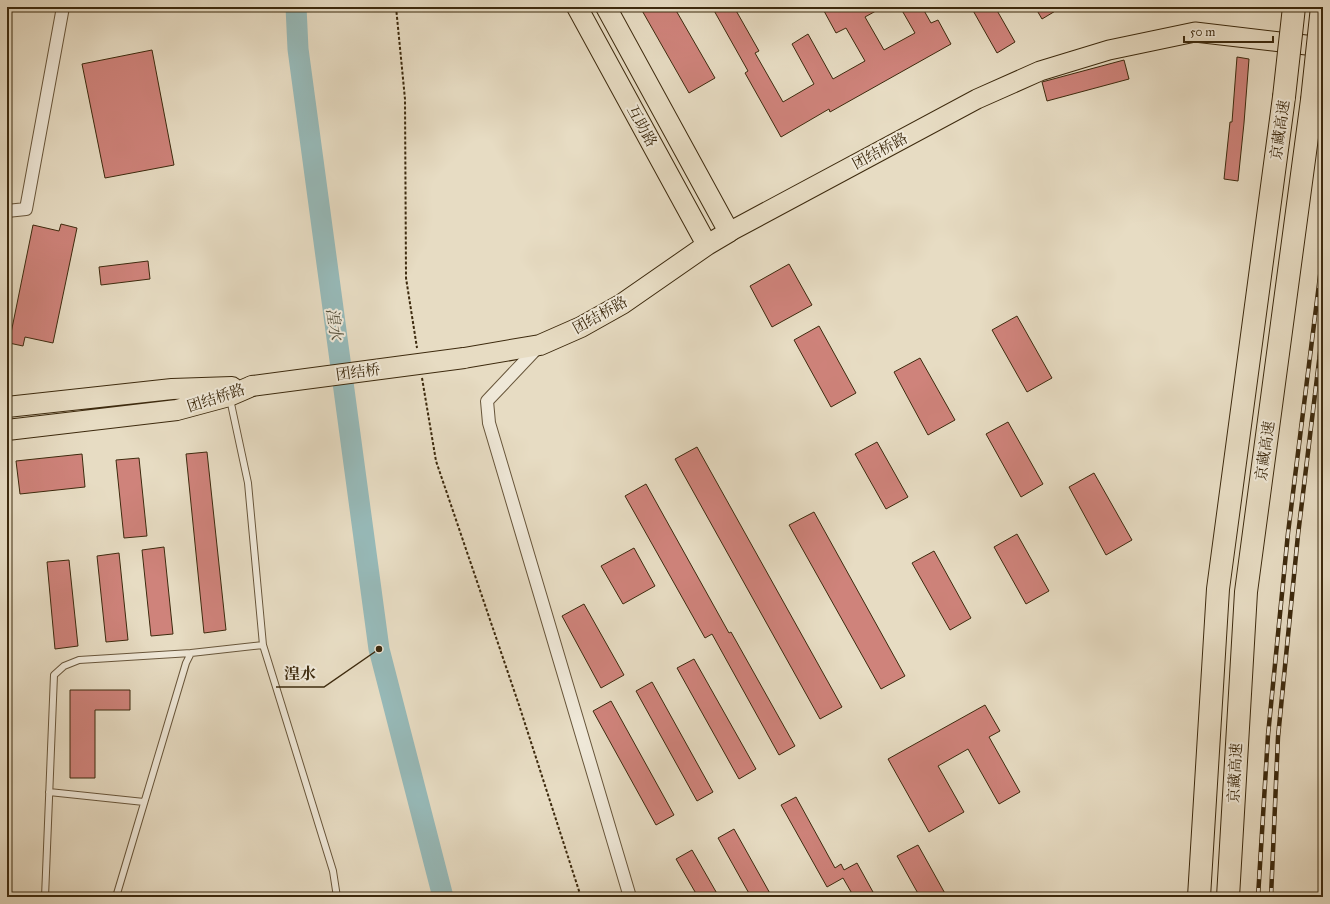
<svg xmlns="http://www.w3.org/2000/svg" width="1330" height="904" font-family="'IM FELL Great Primer','Noto Serif SC',serif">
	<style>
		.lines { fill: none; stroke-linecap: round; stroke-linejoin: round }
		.river { stroke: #97bab9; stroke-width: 21 }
		.building { fill: #cf837b; stroke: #3d2a0e }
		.service-casing { stroke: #68563b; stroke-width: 8 }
		.minor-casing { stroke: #68563b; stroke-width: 14 }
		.primary-casing { stroke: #3d2a0e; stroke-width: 21 }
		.trunk-casing { stroke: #3d2a0e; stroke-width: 22 }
		.motorway-casing { stroke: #3d2a0e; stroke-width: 24 }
		.path { stroke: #3d2a0e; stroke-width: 2; stroke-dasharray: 3 2; stroke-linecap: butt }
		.service { stroke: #efe8d8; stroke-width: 6 }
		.minor { stroke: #efe8d8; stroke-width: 12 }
		.primary { stroke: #e7dcc3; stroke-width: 19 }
		.trunk { stroke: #e7dcc3; stroke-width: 20 }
		.motorway { stroke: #e7dcc3; stroke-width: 22 }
		.rail-casing { stroke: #3d2a0e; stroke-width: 4.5 }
		.rail { stroke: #efe8d8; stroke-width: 3; stroke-dasharray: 9; stroke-linecap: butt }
		.trunk-bridge-casing { stroke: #3d2a0e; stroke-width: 22; stroke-linecap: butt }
		.motorway-bridge-casing { stroke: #3d2a0e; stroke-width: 24; stroke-linecap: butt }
		.trunk-bridge { stroke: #e7dcc3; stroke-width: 20 }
		.motorway-bridge { stroke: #e7dcc3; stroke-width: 22 }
		.labels { text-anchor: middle; stroke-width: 4; stroke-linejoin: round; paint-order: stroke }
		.street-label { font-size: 15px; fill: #3d2a0e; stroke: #efe8d8 }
		.water-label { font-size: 16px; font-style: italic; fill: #544e39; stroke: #efe8d8 }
		.leader { fill: none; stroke: #3d2a0e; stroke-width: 1.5 }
		.callout-dot { fill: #3d2a0e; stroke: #efe8d8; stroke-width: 1.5 }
		.callout-label { font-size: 16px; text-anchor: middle; font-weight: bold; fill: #3d2a0e; stroke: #efe8d8; stroke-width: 4; stroke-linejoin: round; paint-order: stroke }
	</style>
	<rect width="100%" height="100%" fill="#e7dcc3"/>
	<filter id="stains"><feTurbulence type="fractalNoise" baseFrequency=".005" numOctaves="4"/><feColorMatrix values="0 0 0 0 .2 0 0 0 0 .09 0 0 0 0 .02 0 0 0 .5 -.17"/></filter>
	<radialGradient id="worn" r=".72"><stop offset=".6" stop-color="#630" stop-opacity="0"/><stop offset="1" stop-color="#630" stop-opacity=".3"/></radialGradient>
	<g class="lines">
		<path class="river" d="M 296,7 L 298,49 L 379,649 L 443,897"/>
	</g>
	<path class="building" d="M 640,7 L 674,7 L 715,78 L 689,93 Z
		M 712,7 L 734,7 L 759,51 L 755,53 L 783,102 L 814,84 L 792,44 L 808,34 L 833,79 L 865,61 L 846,28 L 836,33 L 824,11 L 831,7 L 883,7 L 865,17 L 884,50 L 915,33 L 900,7 L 922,7 L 931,23 L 938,20 L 951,44 L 830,112 L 829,109 L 781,137 L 745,73 L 748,71 Z
		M 971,7 L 995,7 L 1015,42 L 997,53 Z
		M 1035,7 L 1062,7 L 1042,19 Z
		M 152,50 L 174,165 L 105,178 L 82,64 Z
		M 1237,57 L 1249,59 L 1244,123 L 1238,181 L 1224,179 L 1230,122 L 1232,122 Z
		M 1124,60 L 1129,79 L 1047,101 L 1042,82 Z
		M 61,224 L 77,228 L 53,343 L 25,337 L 23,346 L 9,343 L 33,225 L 59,231 Z
		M 148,261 L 150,279 L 101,285 L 99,267 Z
		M 789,264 L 812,305 L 772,327 L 750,286 Z
		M 1017,316 L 1052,378 L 1027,392 L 992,330 Z
		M 819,326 L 856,393 L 831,407 L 794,340 Z
		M 920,358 L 955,420 L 928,435 L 894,372 Z
		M 1008,422 L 1043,484 L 1021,497 L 986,434 Z
		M 877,442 L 908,497 L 886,509 L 855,454 Z
		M 697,447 L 842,707 L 820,719 L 675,459 Z
		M 207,452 L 226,630 L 204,633 L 186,454 Z
		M 82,454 L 85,487 L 20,494 L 16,461 Z
		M 139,458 L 147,536 L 124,538 L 116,460 Z
		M 1094,473 L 1132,540 L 1106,555 L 1069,487 Z
		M 646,484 L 729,633 L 731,632 L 795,746 L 779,755 L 712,634 L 705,638 L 625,496 Z
		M 814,512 L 905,676 L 881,689 L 789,525 Z
		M 1017,534 L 1049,591 L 1026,604 L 994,547 Z
		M 164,547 L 173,634 L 151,636 L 142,550 Z
		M 634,548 L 655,586 L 623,604 L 601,566 Z
		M 934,551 L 971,618 L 950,630 L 912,563 Z
		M 119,553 L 128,640 L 106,642 L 97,556 Z
		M 69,560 L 78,646 L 55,649 L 47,562 Z
		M 584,604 L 624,675 L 601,688 L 562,616 Z
		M 694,659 L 756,769 L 739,779 L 677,668 Z
		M 652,682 L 713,792 L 697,801 L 636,691 Z
		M 70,690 L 130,690 L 130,710 L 95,710 L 95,778 L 70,778 Z
		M 611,701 L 674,815 L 656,825 L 593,711 Z
		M 985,705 L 1000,731 L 989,737 L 1020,792 L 999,804 L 968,749 L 938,766 L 964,812 L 929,832 L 888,759 Z
		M 796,797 L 835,868 L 841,864 L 844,870 L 857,863 L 873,892 L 864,897 L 854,897 L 843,878 L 827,887 L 781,805 Z
		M 734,829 L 772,897 L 751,897 L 718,838 Z
		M 918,845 L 947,897 L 920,897 L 897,856 Z
		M 692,850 L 719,897 L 698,897 L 676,859 Z"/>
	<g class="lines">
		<g class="service-casing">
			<path id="service" d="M 230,399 L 248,483 L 263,645 L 333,871 L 337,897
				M 49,792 L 144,802
				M 45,897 L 54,675 L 64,666 L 79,660 L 191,653
				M 116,897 L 186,663 L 191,653 L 263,645"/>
		</g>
		<g class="minor-casing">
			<path id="minor" d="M 7,211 L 26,209 L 63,7
				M 540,345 L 487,401 L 489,423 L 630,897"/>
		</g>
		<g class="primary-casing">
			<path id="primary" d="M 729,232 L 977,99 L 1040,71 L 1109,50 L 1195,32 L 1323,47"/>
		</g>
		<g class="trunk-casing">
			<path id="trunk" d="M 577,7 L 707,245
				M 464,358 L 540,345 L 581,327 L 622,304 L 707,245 L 729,232 L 606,7
				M 7,407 L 172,389 L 232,387
				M 7,430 L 177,410 L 229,396 L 252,386"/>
		</g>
		<g class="motorway-casing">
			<path id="motorway" d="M 1199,897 L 1218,589 L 1284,97
				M 1228,897 L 1246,592 L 1312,100"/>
		</g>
		<path class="path" d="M 396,7 L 405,99 L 406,278 L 417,348
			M 422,378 L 436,461 L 519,705 L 581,897"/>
		<use href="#service" class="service"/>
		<use href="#minor" class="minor"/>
		<use href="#primary" class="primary"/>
		<use href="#trunk" class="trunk"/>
		<use href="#motorway" class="motorway"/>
		<g class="rail-casing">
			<path id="rail" d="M 1258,897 L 1268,735 L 1288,533 L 1323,252
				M 1271,897 L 1278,737 L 1298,535 L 1323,328"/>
		</g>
		<use href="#rail" class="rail"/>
		<g class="trunk-bridge-casing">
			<path id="trunk-bridge" d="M 252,386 L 464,358"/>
		</g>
		<g class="motorway-bridge-casing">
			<path id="motorway-bridge" d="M 1284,97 L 1294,7
				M 1312,100 L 1322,7"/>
		</g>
		<use href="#trunk-bridge" class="trunk-bridge"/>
		<use href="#motorway-bridge" class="motorway-bridge"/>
	</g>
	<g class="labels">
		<g class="street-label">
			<text transform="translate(642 126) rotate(61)" y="5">互助路</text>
			<text transform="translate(1280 130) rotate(-82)" y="5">京藏高速</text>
			<text transform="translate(880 151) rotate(-28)" y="5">团结桥路</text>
			<text transform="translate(600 315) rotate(-29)" y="5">团结桥路</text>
			<text transform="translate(358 372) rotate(-8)" y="5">团结桥</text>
			<text transform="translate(216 398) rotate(-18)" y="5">团结桥路</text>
			<text transform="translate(1265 451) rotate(-82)" y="5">京藏高速</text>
			<text transform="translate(1235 773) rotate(-87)" y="5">京藏高速</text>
		</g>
		<g class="water-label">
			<text transform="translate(335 324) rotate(82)" y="6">湟水</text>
		</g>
	</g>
	<path class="leader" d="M379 649L324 687H276"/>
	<circle class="callout-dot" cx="379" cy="649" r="4"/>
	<g class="callout-label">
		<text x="300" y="679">湟水</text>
	</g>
	<rect width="1330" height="904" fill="none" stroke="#e7dcc3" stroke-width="24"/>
	<rect x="8" y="8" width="1314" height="888" fill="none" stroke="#3d2a0e" stroke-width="2"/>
	<rect x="12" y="12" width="1306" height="880" fill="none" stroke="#3d2a0e"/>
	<path d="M1184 36v6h89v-6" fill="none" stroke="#3d2a0e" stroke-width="2"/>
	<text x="1190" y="36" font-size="12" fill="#3d2a0e" stroke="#efe8d8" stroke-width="3" paint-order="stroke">50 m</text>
	<rect width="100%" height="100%" filter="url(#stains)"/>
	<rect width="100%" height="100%" fill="url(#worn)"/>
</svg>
